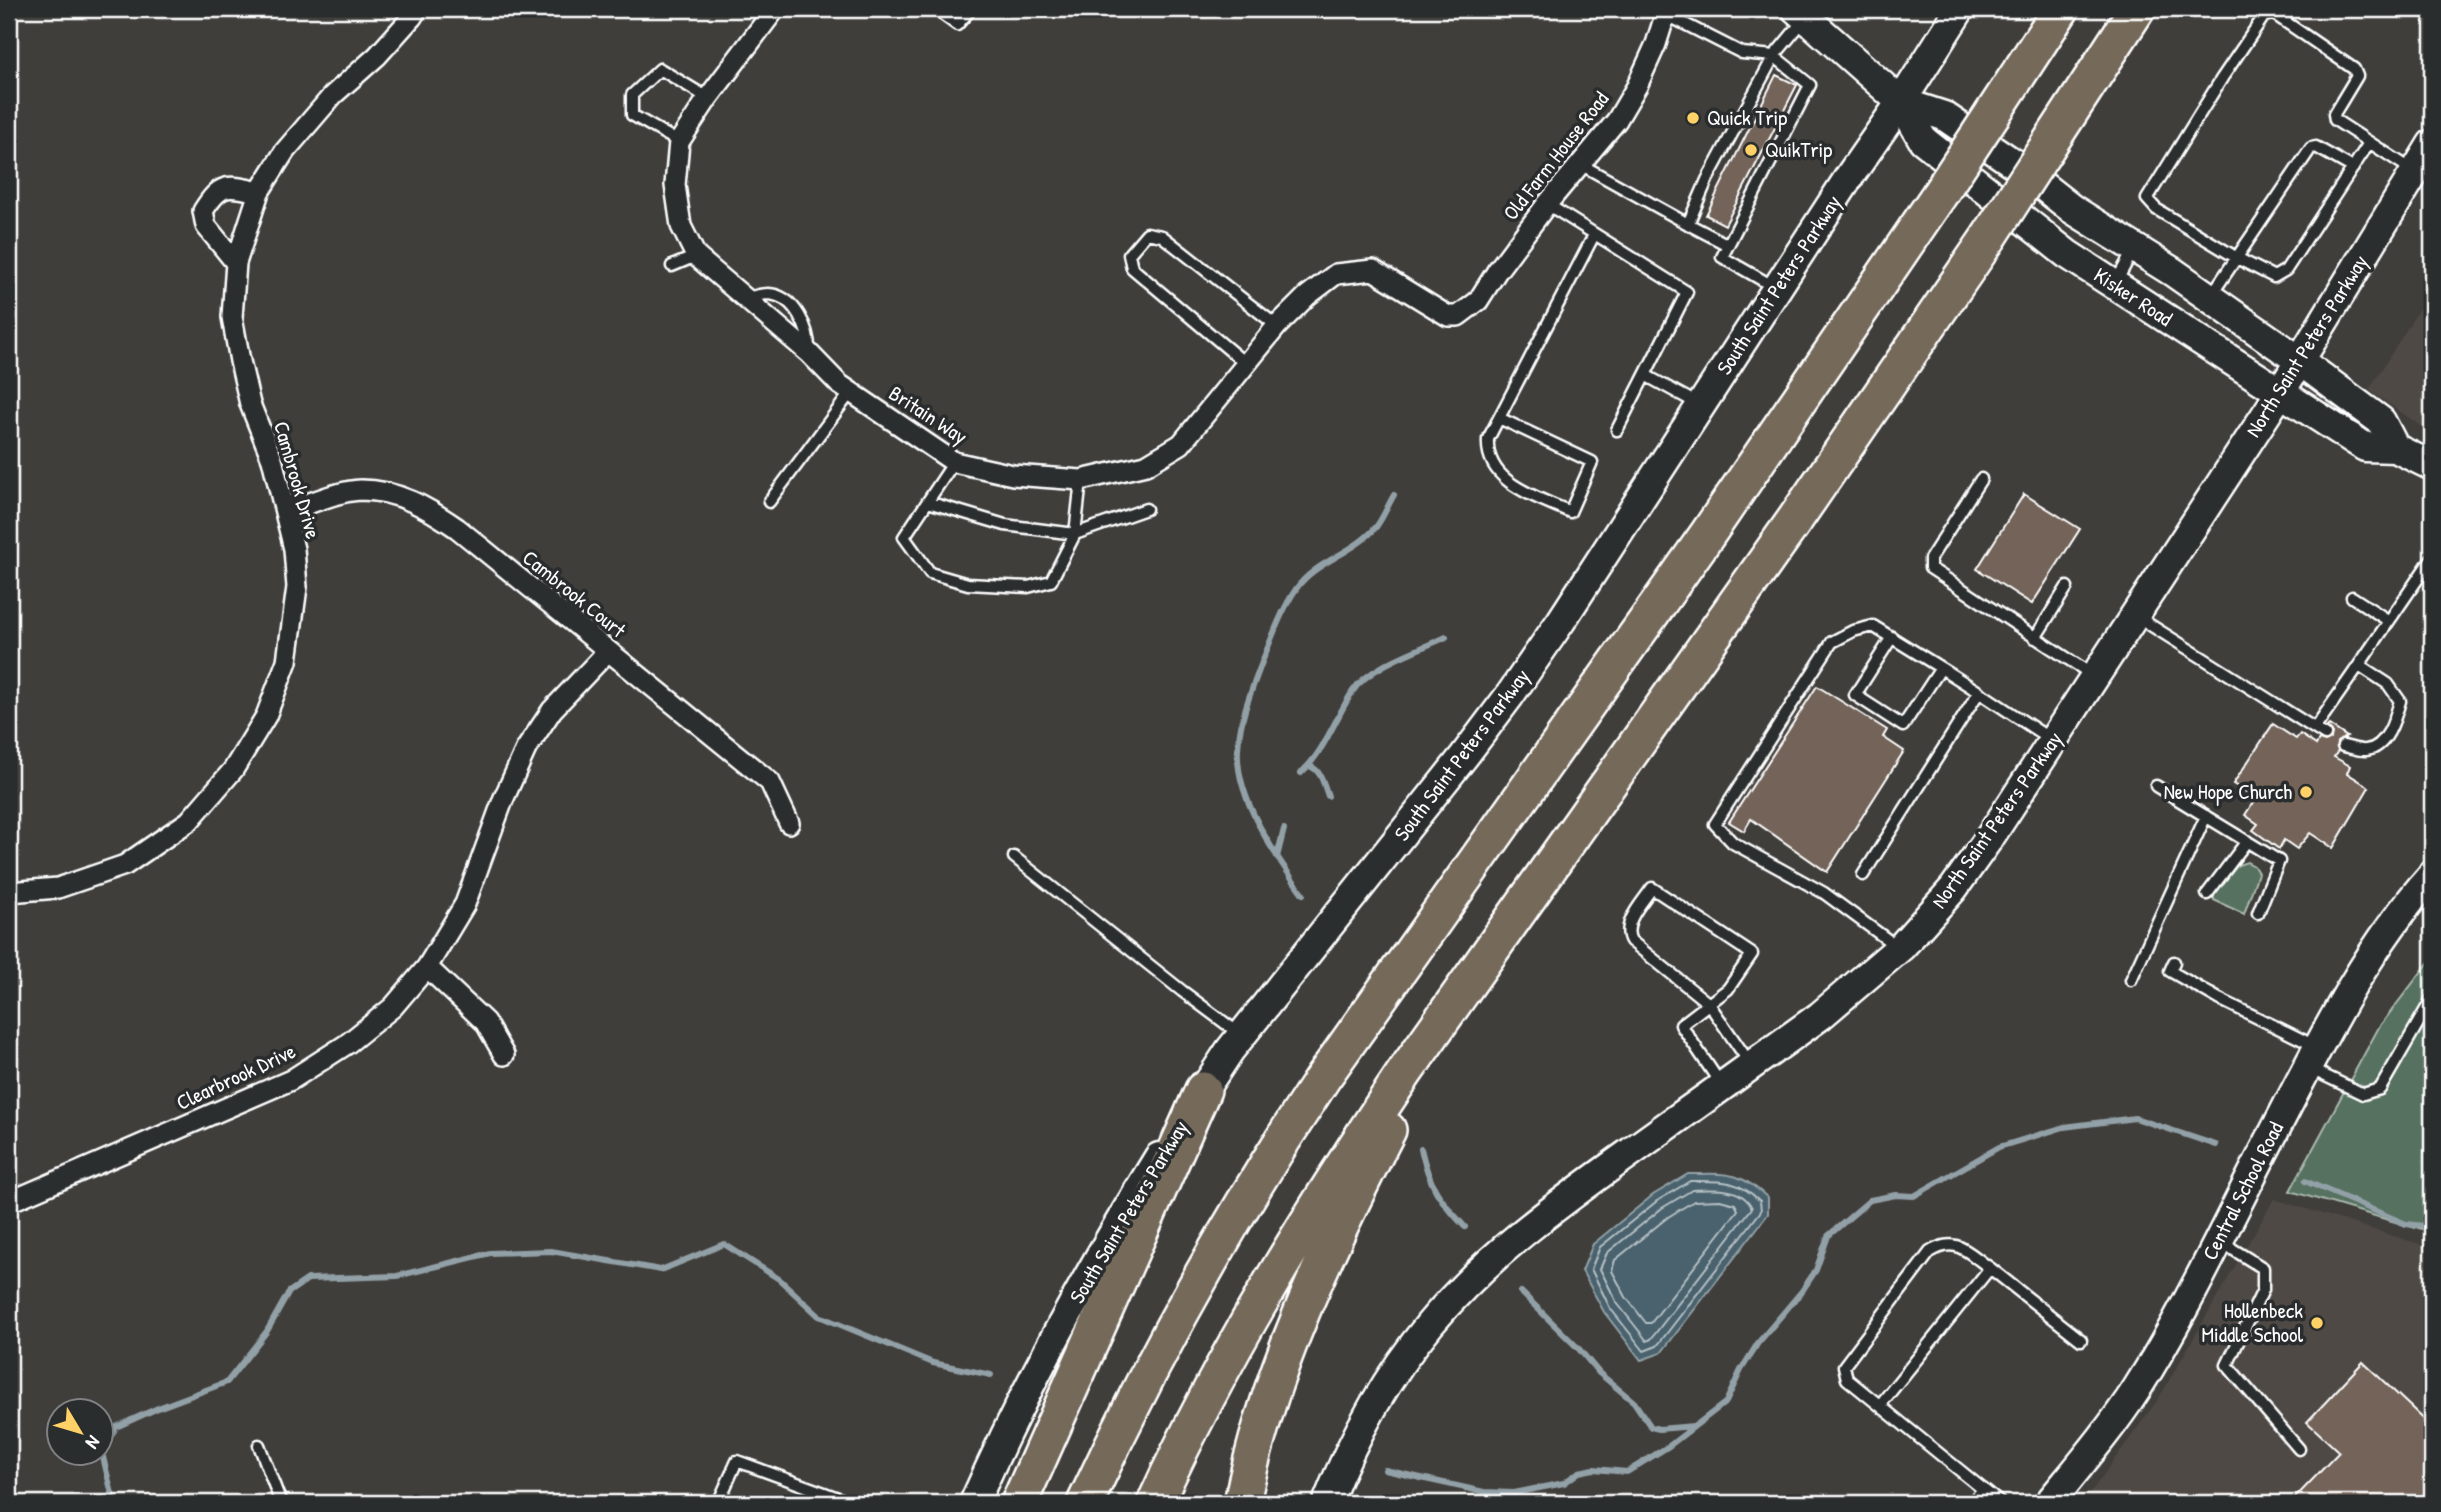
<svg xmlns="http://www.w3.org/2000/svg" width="2441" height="1512" font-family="'Patrick Hand',sans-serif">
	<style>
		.built { fill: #4f4944 }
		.green { fill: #56715f; stroke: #aab8af; stroke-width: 2 }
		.water { fill: #49626d; stroke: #92a1a7; stroke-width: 2 }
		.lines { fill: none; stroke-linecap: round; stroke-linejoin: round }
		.shore { stroke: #b6c0c5; stroke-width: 2 }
		.stream { stroke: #92a1a7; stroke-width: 6 }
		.building { fill: #736459; stroke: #fff; stroke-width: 2 }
		.lane-casing { stroke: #fff; stroke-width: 15 }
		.street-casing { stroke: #fff; stroke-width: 24 }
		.secondary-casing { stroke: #fff; stroke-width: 33 }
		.highway-casing { stroke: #fff; stroke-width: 40 }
		.lane { stroke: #2a2d2e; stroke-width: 10 }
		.street { stroke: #2a2d2e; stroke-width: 19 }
		.secondary { stroke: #2a2d2e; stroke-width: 28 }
		.highway { stroke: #746a5a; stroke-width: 35 }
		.highway-bridge-casing { stroke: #fff; stroke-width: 40; stroke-linecap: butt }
		.highway-bridge { stroke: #746a5a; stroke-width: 35 }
		.poi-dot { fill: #ffd166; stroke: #2a2d2e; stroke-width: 2.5 }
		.labels { text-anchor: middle; stroke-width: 7; stroke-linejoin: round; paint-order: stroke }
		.poi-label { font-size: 21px; fill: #fff; stroke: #2a2d2e; text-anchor: start }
		.street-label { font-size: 21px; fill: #fff; stroke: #2a2d2e }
	</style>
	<rect width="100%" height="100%" fill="#403e3b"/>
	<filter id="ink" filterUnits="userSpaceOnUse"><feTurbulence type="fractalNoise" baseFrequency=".0143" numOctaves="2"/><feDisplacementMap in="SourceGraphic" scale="14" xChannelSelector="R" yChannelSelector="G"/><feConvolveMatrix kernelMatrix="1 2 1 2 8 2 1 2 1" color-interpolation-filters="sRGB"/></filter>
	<g filter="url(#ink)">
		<path class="built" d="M 2432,288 L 2432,434 L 2369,390 Z
			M 2274,1199 L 2432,1248 L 2432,1503 L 2083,1503 L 2159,1398 Z"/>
		<path class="green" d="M 2247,862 L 2254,866 L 2258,873 L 2244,914 L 2214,900 L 2214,895 L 2238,865 Z
			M 2432,958 L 2432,1233 L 2290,1191 L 2379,1027 Z"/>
		<path class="water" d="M 1688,1174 C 1727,1174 1738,1170 1768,1198 L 1768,1214 L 1661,1353 L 1641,1360 L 1604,1312 L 1582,1271 L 1593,1244 L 1653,1195 Z"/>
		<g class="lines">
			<path class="shore" d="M 1690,1181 C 1720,1181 1737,1179 1760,1201 L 1761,1211 L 1657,1346 L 1644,1351 L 1610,1308 L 1591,1269 L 1600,1247 L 1657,1201 Z
				M 1692,1190 C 1713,1189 1742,1186 1752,1208 L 1651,1339 L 1647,1341 L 1617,1303 L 1600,1269 L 1607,1253 L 1662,1208 Z
				M 1720,1200 L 1735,1204 L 1738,1210 L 1651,1323 L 1646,1323 L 1626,1297 L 1612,1271 L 1615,1260 L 1668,1217 L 1694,1201 Z"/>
			<path class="stream" d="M 1309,766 C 1321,769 1324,785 1328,796
				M 1301,773 C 1325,751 1335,718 1353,691 C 1369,666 1419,650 1446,637
				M 1277,857 L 1284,829
				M 1303,894 C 1276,857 1235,797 1238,750 C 1239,720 1252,689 1262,662 C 1272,638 1281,611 1296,589 C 1315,561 1355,553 1376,527 C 1383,518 1388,505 1394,495
				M 1421,1149 C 1430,1187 1438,1198 1465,1227
				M 2305,1181 L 2406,1224 L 2432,1227
				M 1521,1292 L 1579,1349 L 1599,1373 L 1634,1402 L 1651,1427 L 1659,1429 L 1694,1426
				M 1385,1470 L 1484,1492 L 1514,1493 L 1564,1483 L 1579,1472 L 1594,1469 L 1627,1472 L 1669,1446 L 1726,1402 L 1741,1370 L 1758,1343 L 1802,1291 L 1816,1270 L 1828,1236 L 1870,1200 L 1896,1195 L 1914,1196 L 1999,1147 L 2064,1127 L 2135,1118 L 2216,1145
				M 110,1503 L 113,1498 L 102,1453 L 116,1427 L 158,1408 L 227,1382 L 267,1331 L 289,1292 L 308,1279 L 397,1276 L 490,1253 L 551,1251 L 661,1270 L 724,1244 L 779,1279 L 819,1316 L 933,1363 L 991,1375"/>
		</g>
		<path class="building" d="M 1776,75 L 1797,85 L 1725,225 L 1706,215 Z
			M 2024,494 L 2080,529 L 2032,604 L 1977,569 Z
			M 1817,686 L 1887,730 L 1883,737 L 1904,751 L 1827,872 L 1751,819 L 1744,831 L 1729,822 Z
			M 2273,724 L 2296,739 L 2300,734 L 2316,745 L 2319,740 L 2325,742 L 2331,739 L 2332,732 L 2327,727 L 2329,725 L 2347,737 L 2337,742 L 2338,751 L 2334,757 L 2350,766 L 2347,773 L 2369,787 L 2333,848 L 2310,833 L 2297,849 L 2284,840 L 2279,849 L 2253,830 L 2258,824 L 2245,815 L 2256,798 L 2233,784 Z
			M 2363,1362 L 2432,1427 L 2432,1503 L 2290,1503 L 2339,1452 L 2307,1422 Z"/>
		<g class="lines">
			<g class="lane-casing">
				<path id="lane" d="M 935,9 L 957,25 L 971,9
					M 1665,14 L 1742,53 L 1774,56 L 1810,85 L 1722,257 L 1776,288
					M 679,142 L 632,115 L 632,95 L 660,69 L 708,98
					M 2369,143 L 2286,270 L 2274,277 L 2237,258 L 2156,209 L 2147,199 L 2222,78 L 2264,16 L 2274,14 L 2354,69 L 2357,76 L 2334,114 L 2335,120 L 2412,170
					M 1580,164 L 1688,224
					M 1547,204 L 1687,292 L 1645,375 L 1700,405
					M 1728,245 L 1688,224 L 1707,180 L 1774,56 L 1803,21
					M 672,266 L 696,256
					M 2116,282 L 2134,249
					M 2210,297 L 2311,148 L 2316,147 L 2353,168
					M 746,298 C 753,297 761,294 768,294 C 795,295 810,330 809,352
					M 1246,364 L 1132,268 L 1129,254 L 1147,233 L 1162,236 L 1277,326
					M 1499,418 L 1592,462 L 1570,512 C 1537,497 1485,483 1488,439 L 1594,235
					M 1617,430 L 1645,375
					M 954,462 L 904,537 L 930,573 L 968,584 L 1028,587 L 1051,581 L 1075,534 L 1081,480
					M 1981,479 L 1930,559 L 1930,568 L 2094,676
					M 769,502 L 851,392
					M 928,502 L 1005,525 L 1075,534 L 1146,509
					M 2352,597 L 2389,621
					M 2136,616 L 2325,735
					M 1892,637 L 1855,695 L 1903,726 L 1941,668 L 1979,692
					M 2035,638 L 2067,587
					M 2315,728 L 2359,665
					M 2343,746 C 2350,747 2359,751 2366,750 C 2387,748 2395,719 2400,701 L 2388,684 L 2359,665 L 2432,558
					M 2156,786 L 2279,861 L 2258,913
					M 1014,857 L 1182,991 L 1241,1035
					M 1863,875 L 1979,692 L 2050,739
					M 2207,894 L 2247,841
					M 1896,946 L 1824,893 L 1733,843 L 1715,824 L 1832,642 L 1853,631 L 1873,626 L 1941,668
					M 2174,962 L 2170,971 L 2219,999 L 2317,1047
					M 2131,980 L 2206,816
					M 2311,1069 L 2363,1094 L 2380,1089 L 2432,999
					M 1720,1083 L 1681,1025 L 1728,989 L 1752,954 L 1652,888 C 1642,903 1621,924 1631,941 L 1709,1004 L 1749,1062
					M 2221,1242 L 2263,1268 L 2263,1290 L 2227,1365 L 2299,1449
					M 1990,1268 L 2081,1340
					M 1880,1405 L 1990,1268 C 1968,1253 1956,1235 1930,1252 L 1844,1366 L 1847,1379 L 2000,1503
					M 259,1445 L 281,1503
					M 718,1503 L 737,1461 L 852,1503
					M 1972,1503 L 1983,1489"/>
			</g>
			<g class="street-casing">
				<path id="street" d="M 775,9 L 708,98 L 679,142 L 675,185 L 681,226 L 696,256 L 809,353 L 839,384 L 954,462 L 1013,475 L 1081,480 L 1146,465 L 1181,444 L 1277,326 L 1307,296 L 1336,274 L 1373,270 L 1448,316 L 1458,316 L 1478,301 L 1497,271 L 1547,204 L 1617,120 L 1637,86 L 1656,44 L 1667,9
					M 236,263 L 206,226 L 203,211 C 221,182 228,185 259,192
					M 287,511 C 310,504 337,491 361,490 C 398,490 428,508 457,528 L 770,782 L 789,823
					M 9,892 L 58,888 L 125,865 L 189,821 L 233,770 L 266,716 L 287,661 L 297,587 L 294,549 L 272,459 L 250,404 L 240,361 L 232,317 L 236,263 L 259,192 L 285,151 L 333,95 L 377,56 L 412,17 L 417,9
					M 427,967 L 485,1022 L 504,1055
					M 9,1202 L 291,1080 L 347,1044 L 393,1007 L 427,967 L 465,904 L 503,800 L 526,749 L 552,710 L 608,651"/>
			</g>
			<g class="secondary-casing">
				<path id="secondary" d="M 1796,9 L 1901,102 L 1923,140 L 2067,254 L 2365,447 L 2395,448 L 2432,466
					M 1901,102 L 1944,116 L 2016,165 L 2072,209 L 2173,272 L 2300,361 L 2381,421 L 2395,448
					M 1191,1109 L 1230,1050 L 1464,756 L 1510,695 L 1561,621 L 1851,174 L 1901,102 L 1960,9
					M 974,1503 C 1027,1383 1090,1269 1159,1157
					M 1327,1503 C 1352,1440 1386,1377 1430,1324 C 1489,1253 1561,1202 1635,1149 C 1697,1105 1758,1060 1820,1016 L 1902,946 L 1953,889 L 1990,837 L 2280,393 L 2432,144
					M 2049,1503 C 2079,1466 2110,1430 2136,1390 C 2188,1308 2229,1218 2274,1132 C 2320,1043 2365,950 2432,875"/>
			</g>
			<g class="highway-casing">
				<path id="highway" d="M 1993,113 L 2061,9
					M 2042,155 L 2137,9
					M 1019,1503 L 1203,1090
					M 1085,1503 C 1153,1356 1232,1215 1322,1079 L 1707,535 L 1939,195
					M 1155,1503 C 1225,1351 1312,1210 1405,1072 L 1794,521 L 1989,237
					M 1242,1503 C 1267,1374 1328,1246 1388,1130"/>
			</g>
			<use href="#lane" class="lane"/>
			<use href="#street" class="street"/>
			<use href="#secondary" class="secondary"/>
			<use href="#highway" class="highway"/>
			<g class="highway-bridge-casing">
				<path id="highway-bridge" d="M 1939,195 L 1993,113
					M 1989,237 L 2042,155"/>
			</g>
			<use href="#highway-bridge" class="highway-bridge"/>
		</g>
	</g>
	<g class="poi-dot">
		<circle cx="1693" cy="118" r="7"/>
		<circle cx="1751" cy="150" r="7"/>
		<circle cx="2306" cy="792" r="7"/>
		<circle cx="2317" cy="1323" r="7"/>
	</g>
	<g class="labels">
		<g class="poi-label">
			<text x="1707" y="125">Quick Trip</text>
			<text x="1765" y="157">QuikTrip</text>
			<text x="2292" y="799" text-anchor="end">New Hope Church</text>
			<text x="2303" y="1318" text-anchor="end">Hollenbeck<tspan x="2303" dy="24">Middle School</tspan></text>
		</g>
		<g class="street-label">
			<text transform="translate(1556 156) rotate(-52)" y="7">Old Farm House Road</text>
			<text transform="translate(1779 285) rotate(-57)" y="7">South Saint Peters Parkway</text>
			<text transform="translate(2133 297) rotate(33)" y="7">Kisker Road</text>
			<text transform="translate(2307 346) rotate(-58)" y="7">North Saint Peters Parkway</text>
			<text transform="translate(928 415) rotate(33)" y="7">Britain Way</text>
			<text transform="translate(297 480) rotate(74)" y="7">Cambrook Drive</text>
			<text transform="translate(574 594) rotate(39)" y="7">Cambrook Court</text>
			<text transform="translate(1462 755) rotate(-53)" y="7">South Saint Peters Parkway</text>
			<text transform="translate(1997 820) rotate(-55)" y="7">North Saint Peters Parkway</text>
			<text transform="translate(236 1077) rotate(-25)" y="7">Clearbrook Drive</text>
			<text transform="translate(2243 1191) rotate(-63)" y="7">Central School Road</text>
			<text transform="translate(1129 1212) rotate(-59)" y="7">South Saint Peters Parkway</text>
		</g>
	</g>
	<rect width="2441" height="1512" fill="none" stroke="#2a2d2e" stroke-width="35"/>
	<rect x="18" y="18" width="2406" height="1477" fill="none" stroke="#fff" stroke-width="2.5" filter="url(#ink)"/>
	<g transform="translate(80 1432) rotate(128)"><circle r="33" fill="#2a2d2e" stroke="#7f8182" stroke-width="2"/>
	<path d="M0-5L12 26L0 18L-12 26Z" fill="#ffd166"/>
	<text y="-10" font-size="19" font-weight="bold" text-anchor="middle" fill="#ffffff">N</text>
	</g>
</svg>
